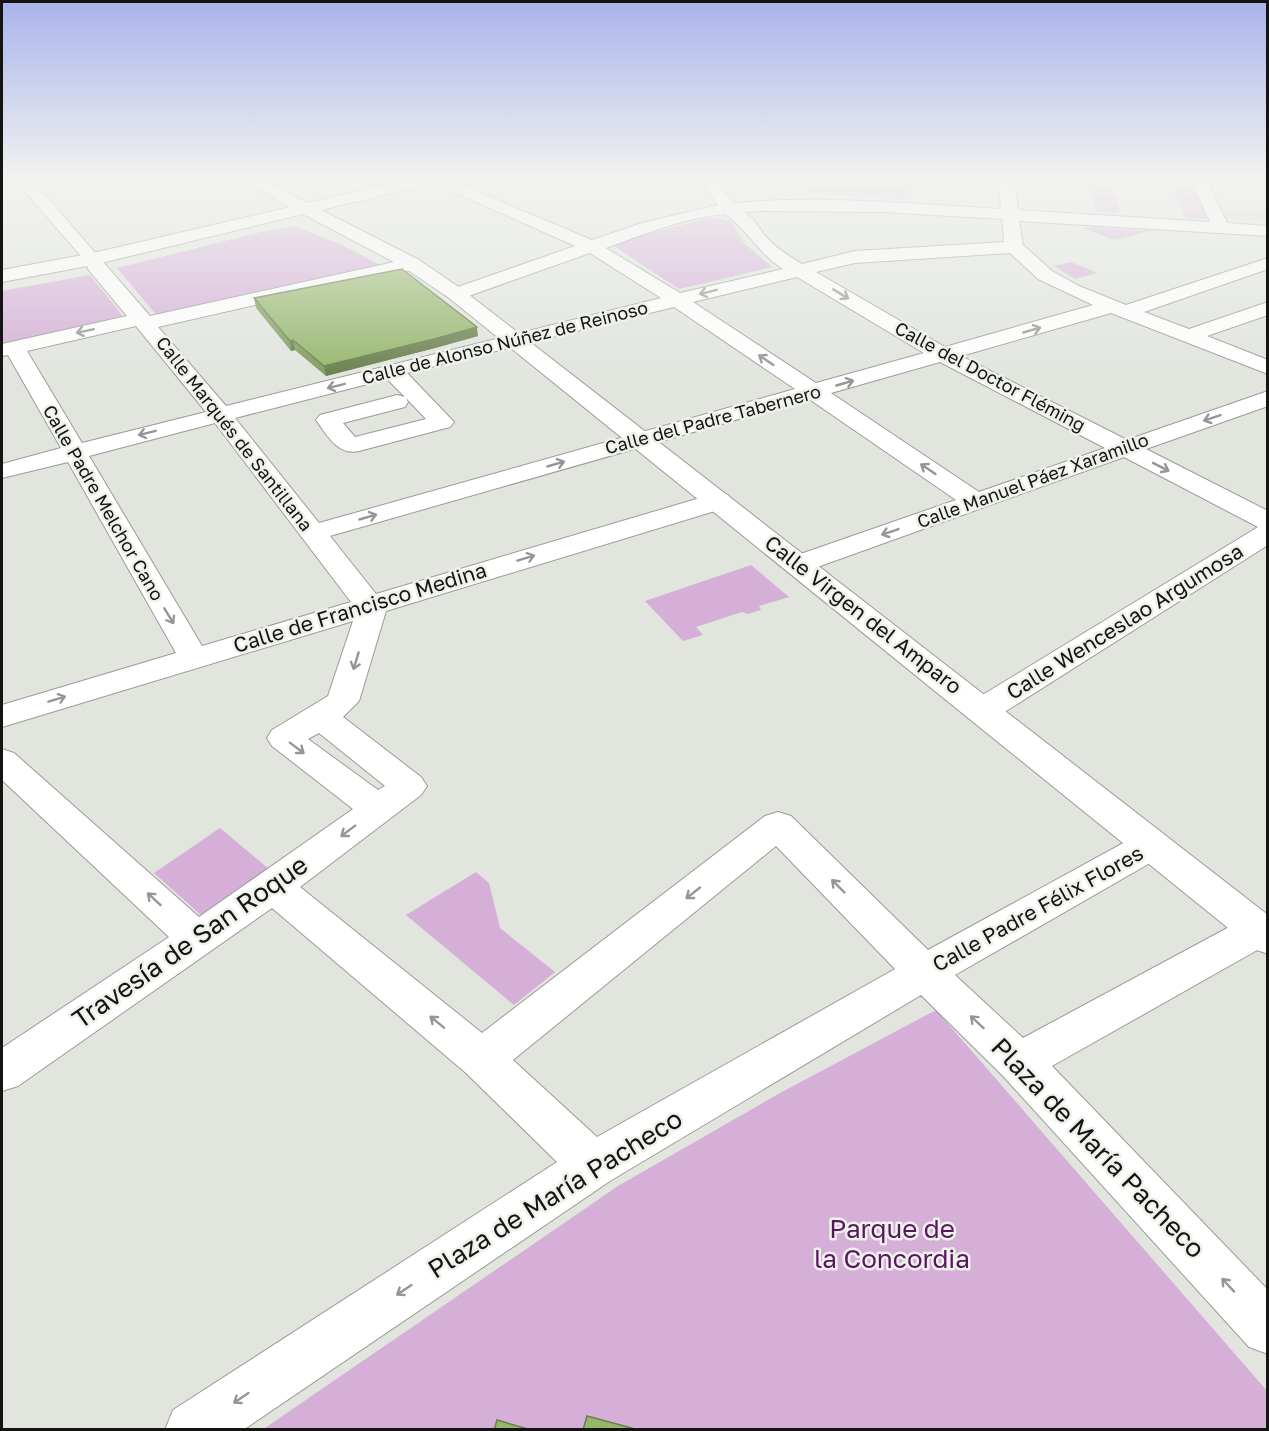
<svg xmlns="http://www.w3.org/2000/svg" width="1269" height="1431" font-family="'Golos Text',sans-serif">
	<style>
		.built { fill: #d3dacc }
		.green { fill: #d5afd8 }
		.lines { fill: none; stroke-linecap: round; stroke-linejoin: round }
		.street-casing { stroke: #999c95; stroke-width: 2 }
		.secondary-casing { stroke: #999c95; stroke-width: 2 }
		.street { fill: #fff; fill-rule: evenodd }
		.secondary { fill: #fff; fill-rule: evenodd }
		.wall { fill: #809d5d }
		.shaded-wall { fill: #687f4c }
		.building { fill: #95b66c; stroke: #687f4c; stroke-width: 1.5 }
		.oneway { stroke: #959695 }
		.labels { text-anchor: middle; stroke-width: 5; stroke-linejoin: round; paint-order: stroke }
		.far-street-label { font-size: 18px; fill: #141513; stroke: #eff2eb }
		.street-label { font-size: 21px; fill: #141513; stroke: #eff2eb }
		.near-street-label { font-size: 26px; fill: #141513; stroke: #eff2eb }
		.near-park-label { font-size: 26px; fill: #591560; stroke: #eff2eb }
	</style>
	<rect width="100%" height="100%" fill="#e1e5de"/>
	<path class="built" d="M 773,180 L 796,180 L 802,197 L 785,197 Z
		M 1220,209 L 1267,212 L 1267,221 L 1225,218 Z"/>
	<path class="green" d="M 810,180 L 914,180 L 911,182 L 910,199 L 807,193 Z
		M 1088,180 L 1110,180 L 1120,213 L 1097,212 Z
		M 1169,182 L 1192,183 L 1209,219 L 1186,218 Z
		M 710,218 L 730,220 L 744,243 L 772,267 L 679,289 L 614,246 L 635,237 Z
		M 294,226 L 342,245 L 386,268 L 159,318 L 117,268 L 261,232 Z
		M 1094,227 L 1152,231 L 1114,240 L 1083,228 Z
		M 1071,262 L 1097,273 L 1075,279 L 1054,266 Z
		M 90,275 L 126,320 L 2,346 L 2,291 Z
		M 751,565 L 789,597 L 759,606 L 761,610 L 748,614 L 742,612 L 696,627 L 703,635 L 683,641 L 645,601 Z
		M 220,828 L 270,870 L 202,916 L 154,873 Z
		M 476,872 L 489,883 L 500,928 L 555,972 L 514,1005 L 406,915 Z
		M 936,1010 L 1268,1392 L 1267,1430 L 262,1430 L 618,1186 L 780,1093 Z"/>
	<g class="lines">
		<g class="street-casing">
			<path id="street" d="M 15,180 L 32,180 L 150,316 L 412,258 L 419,260 L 421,264 L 419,268 L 158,327 L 226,406 L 661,298 L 590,253 L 463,298 L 449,298 L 446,294 L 449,290 L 575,246 L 427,180 L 449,180 L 592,240 L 642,223 L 718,205 L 699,180 L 715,180 L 734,203 C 822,195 913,204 1001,209 L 998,180 L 1014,180 L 1018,210 L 1210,222 L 1191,180 L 1207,180 L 1227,223 L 1268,226 L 1268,236 L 1019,221 L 1023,245 L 1052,271 L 1079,286 L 1126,305 L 1268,258 L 1268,269 L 1144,312 L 1189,329 L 1268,302 L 1268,315 L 1207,336 L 1268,360 L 1268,374 L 1111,313 L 961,356 L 1127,440 L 1268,391 L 1268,406 L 1146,449 L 1268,511 L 1268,545 L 995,718 L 983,721 L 971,718 L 967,710 L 971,702 L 1258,527 L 1124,457 L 809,570 L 799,572 L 789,570 L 785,564 L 789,558 L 956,500 L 809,399 L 330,536 L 376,594 L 710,495 L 719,493 L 728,495 L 732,501 L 728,507 L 386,611 L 359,701 L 343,717 L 421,777 L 427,786 L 421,795 L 300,887 L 482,1033 L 765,816 L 778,812 L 791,816 L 928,950 L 1138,835 L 1151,831 L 1164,835 L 1170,845 L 1164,855 L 955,975 L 1023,1038 L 1244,919 L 1258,914 L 1268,917 L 1268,944 L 1052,1066 L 1268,1290 L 1268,1354 L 1249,1347 L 1003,1076 L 921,995 L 610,1181 L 243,1430 L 165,1430 L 173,1410 L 557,1162 L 466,1073 L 272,908 L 18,1086 L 2,1091 L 2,1048 L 169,937 L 2,780 L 2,749 L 14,753 L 199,917 L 353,809 L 272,746 L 267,738 L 272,730 L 328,696 L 353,621 L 2,727 L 2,705 L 176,653 L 68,462 L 2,478 L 2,464 L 61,448 L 8,355 L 2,356 L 2,344 L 127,316 L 88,269 L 87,263 ZM 760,211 L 884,212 L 1002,219 L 1004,242 L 855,251 L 802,264 C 789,256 777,249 767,238 C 759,229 756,220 745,212 ZM 725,214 C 748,230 759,254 783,269 L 680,293 L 606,248 C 644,234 684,218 725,214 ZM 1010,253 L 1038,279 L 1093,305 L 945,347 L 816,272 L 855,263 ZM 797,277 L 924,353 L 816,383 L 693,302 ZM 674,307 L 795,389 L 319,523 L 235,418 L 387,379 L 405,397 L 397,395 L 320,415 L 316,420 C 327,435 338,456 359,451 L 450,427 L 454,422 L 407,373 ZM 136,326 L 206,412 L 82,443 L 27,351 ZM 940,362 L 1105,448 L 979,492 L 831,393 ZM 406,398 L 426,419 L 355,437 L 343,423 L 405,407 L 408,402 ZM 215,423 L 351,602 L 202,646 L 89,456 ZM 319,733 L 385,786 L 378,790 L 308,739 ZM 776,846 L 895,969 L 597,1137 L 513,1060 Z"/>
		</g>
		<g class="secondary-casing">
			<path id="secondary" d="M 242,180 L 263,180 L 308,203 L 406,180 L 436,180 L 434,183 L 321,210 L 419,260 L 463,290 L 1268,915 L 1268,954 L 1254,949 L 449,298 L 405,268 L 303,214 L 93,265 L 2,282 L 2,270 L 93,253 L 290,207 Z"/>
		</g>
		<use href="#street" class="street"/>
		<use href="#secondary" class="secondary"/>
	</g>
	<path class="wall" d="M 254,298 L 478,336 L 435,348 L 326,376 L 295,350 L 291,351 L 256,308 Z"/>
	<path class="shaded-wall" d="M 477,327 L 478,336 L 435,348 L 326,376 L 324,366 Z
		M 293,340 L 295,350 L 291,351 L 290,341 Z"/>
	<path class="building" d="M 402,269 L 477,327 L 434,339 L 324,366 L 293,340 L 290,341 L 254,298 Z
		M 587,1416 L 632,1428 L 632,1430 L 583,1430 Z
		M 497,1420 L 531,1430 L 494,1430 Z"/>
	<defs><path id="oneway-shaft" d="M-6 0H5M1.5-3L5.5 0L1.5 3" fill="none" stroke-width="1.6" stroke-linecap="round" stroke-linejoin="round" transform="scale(1.5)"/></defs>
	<g class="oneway">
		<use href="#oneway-shaft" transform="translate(708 292) rotate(166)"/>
		<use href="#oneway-shaft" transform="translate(841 294) rotate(31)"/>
		<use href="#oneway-shaft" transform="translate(1032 330) rotate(-16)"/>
		<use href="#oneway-shaft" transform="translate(85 331) rotate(168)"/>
		<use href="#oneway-shaft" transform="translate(766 360) rotate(-146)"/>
		<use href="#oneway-shaft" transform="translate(845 383) rotate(-16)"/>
		<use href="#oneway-shaft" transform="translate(336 386) rotate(166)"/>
		<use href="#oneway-shaft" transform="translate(1212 418) rotate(161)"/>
		<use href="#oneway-shaft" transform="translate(147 433) rotate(166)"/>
		<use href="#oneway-shaft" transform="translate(556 464) rotate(-16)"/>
		<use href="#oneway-shaft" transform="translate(1161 467) rotate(27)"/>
		<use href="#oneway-shaft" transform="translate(928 469) rotate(-146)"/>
		<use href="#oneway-shaft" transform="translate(368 517) rotate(-16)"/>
		<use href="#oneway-shaft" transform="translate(890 532) rotate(161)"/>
		<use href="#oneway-shaft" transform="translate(526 558) rotate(-17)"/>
		<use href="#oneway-shaft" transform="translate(169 616) rotate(59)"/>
		<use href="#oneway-shaft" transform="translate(356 661) rotate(107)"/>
		<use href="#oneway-shaft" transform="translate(57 699) rotate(-17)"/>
		<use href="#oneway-shaft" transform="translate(297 748) rotate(37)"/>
		<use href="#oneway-shaft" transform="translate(348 831) rotate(143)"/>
		<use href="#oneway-shaft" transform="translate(838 886) rotate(-135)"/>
		<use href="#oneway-shaft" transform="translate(693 893) rotate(142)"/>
		<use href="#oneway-shaft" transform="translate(154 899) rotate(-137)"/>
		<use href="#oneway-shaft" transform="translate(437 1022) rotate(-141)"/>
		<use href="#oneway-shaft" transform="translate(977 1022) rotate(-137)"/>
		<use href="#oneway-shaft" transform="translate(1228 1285) rotate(-133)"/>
		<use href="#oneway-shaft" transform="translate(404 1290) rotate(146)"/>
		<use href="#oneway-shaft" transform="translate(241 1398) rotate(146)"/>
	</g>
	<linearGradient id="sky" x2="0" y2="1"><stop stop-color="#a9b3eb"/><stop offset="0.47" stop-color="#f2f3f0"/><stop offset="1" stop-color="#f2f3f0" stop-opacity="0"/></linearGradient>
	<rect width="1269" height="381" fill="url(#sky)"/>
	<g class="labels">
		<g class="far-street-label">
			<text transform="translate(505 343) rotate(-14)" y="6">Calle de Alonso Núñez de Reinoso</text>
			<text transform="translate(990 377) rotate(28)" y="6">Calle del Doctor Fléming</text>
			<text transform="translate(713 420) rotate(-15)" y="6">Calle del Padre Tabernero</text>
			<text transform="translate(234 434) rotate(52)" y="6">Calle Marqués de Santillana</text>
			<text transform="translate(1033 481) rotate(-20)" y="6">Calle Manuel Páez Xaramillo</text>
			<text transform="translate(103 503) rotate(60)" y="6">Calle Padre Melchor Cano</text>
		</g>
		<g class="street-label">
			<text transform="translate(360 608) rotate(-17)" y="7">Calle de Francisco Medina</text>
			<text transform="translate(863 615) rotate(38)" y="7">Calle Virgen del Amparo</text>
			<text transform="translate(1125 622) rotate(-32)" y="7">Calle Wenceslao Argumosa</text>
			<text transform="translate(1038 909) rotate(-29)" y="7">Calle Padre Félix Flores</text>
		</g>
		<g class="near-street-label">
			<text transform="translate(190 942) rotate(-35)" y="9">Travesía de San Roque</text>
			<text transform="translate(1098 1148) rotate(46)" y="9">Plaza de María Pacheco</text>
			<text transform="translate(555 1194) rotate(-32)" y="9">Plaza de María Pacheco</text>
		</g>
		<g class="near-park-label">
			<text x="892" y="1238">Parque de<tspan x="892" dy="30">la Concordia</tspan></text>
		</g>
	</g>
	<rect width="1269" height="1431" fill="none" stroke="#141513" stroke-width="6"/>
</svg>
